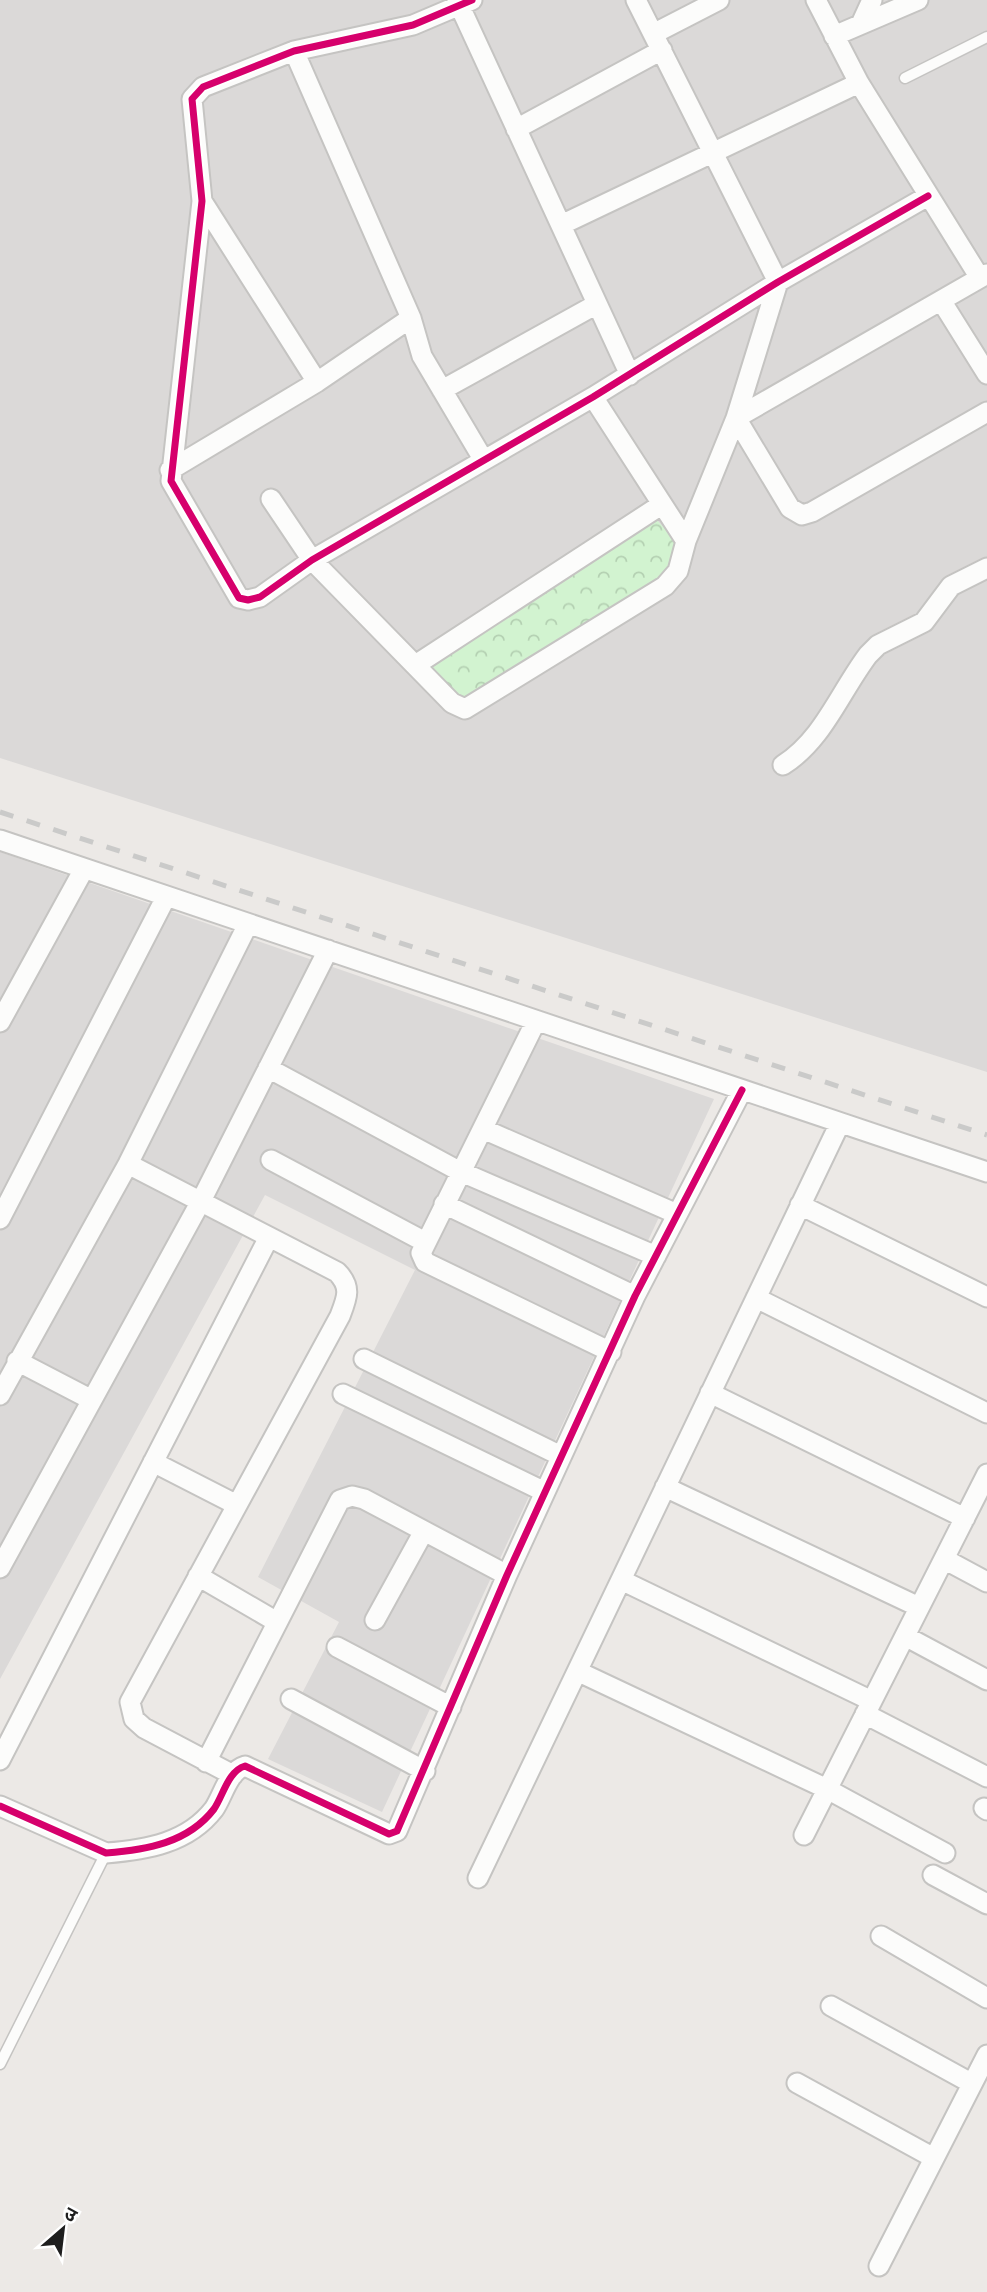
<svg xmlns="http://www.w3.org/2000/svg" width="987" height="2292" font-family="'Noto Sans','Noto Sans Devanagari',sans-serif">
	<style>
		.residential { fill: #dbd9d8 }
		.park { fill: url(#park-crowns) }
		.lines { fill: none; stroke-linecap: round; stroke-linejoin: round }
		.service-casing { stroke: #c5c4c2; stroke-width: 13 }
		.minor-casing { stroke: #c5c4c2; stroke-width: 23 }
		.service { stroke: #fcfcfb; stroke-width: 10 }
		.minor { stroke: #fcfcfb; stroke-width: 19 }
		.rail { stroke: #cacac9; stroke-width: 5; stroke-dasharray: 14 14; stroke-linecap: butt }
		.cycleway-casing { stroke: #fff; stroke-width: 11 }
		.cycleway { stroke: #d6006c; stroke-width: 7 }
	</style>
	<defs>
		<pattern id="park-crowns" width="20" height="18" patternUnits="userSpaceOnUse" patternTransform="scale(1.75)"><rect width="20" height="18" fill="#d2f3d0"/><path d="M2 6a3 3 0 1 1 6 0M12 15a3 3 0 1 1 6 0" fill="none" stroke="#b4d0b2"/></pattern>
	</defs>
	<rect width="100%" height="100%" fill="#ece9e6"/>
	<path class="residential" d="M 0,0 L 987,0 L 987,1072 L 0,758 Z
		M 0,852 L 714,1099 L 382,1812 L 268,1759 L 339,1622 L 258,1577 L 415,1270 L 265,1195 L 0,1679 Z"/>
	<path class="park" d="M 656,519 L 675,540 L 675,568 L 462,704 L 429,662 Z"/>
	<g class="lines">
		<g class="service-casing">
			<path id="service" d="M 905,78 L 987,37
				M 0,2064 L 106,1853"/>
		</g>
		<g class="minor-casing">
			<path id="minor" d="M 457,0 L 630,375
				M 472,0 L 413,25 L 294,51 L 203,87 L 192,99 L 202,201 L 171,481 L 239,598 L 248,600 L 260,597 L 312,560 L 593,397 L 778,282 L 928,196
				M 816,0 L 859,83 L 980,278
				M 861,24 L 872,0
				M 653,34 L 719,0
				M 834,36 L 918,0
				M 294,51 L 411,318 L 422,356 L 483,459
				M 516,129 L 662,50
				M 202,201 L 317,382 L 411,318
				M 561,225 L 859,83
				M 987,274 L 736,418 L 790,508 L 802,515 L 812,512 L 987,412
				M 942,302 L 987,374
				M 442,390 L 597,304
				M 593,397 L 686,541 L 736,418 L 778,282 L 636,0
				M 170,470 L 317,382
				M 271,499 L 312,560 L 452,703 L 465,709 L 665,586 L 678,571 L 686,541
				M 417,664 L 661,505
				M 783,765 C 823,740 840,692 868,655 L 878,645 L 924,622 L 951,586 L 987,568
				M 0,840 L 987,1172
				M 536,1021 L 421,1253 L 425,1262 L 611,1352
				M 0,1022 L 84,869
				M 268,1068 L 459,1171 L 656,1256
				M 483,1129 L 677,1214
				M 271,1160 L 425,1242
				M 128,1164 L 337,1272 C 352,1287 347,1298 340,1316 L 130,1702 L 134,1719 L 144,1728 L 233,1775
				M 444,1204 L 635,1296
				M 800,1205 L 987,1297
				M 0,1219 L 166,897
				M 756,1298 L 987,1413
				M 364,1359 L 561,1456
				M 17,1361 L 92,1400
				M 710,1393 L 965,1518
				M 343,1394 L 545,1492
				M 0,1395 L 128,1164 L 248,924
				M 153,1462 L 237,1505
				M 665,1487 L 919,1607
				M 944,1559 L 987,1582
				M 0,1568 L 201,1201 L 328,950
				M 198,1576 L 277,1622
				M 621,1580 L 872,1701
				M 375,1620 L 424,1531
				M 905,1636 L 987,1680
				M 337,1647 L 451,1707
				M 579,1672 L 827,1789 L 945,1853
				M 291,1699 L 425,1771
				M 865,1714 L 987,1777
				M 0,1760 L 269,1237
				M 206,1762 L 340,1500 L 352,1496 L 364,1499 L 507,1575
				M 0,1806 L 106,1853 C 146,1850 188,1843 214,1809 C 223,1796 228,1771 245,1766 L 389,1834 L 397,1831 L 507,1575 L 635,1296 L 742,1090
				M 984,1808 L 987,1810
				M 804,1835 L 987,1474
				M 933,1875 L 987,1904
				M 478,1878 L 840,1123
				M 881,1936 L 987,1998
				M 831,2006 L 971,2083
				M 797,2083 L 934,2158
				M 879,2266 L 987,2055"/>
		</g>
		<use href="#service" class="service"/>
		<use href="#minor" class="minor"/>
		<path class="rail" d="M 0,812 L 987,1135"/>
		<g class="cycleway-casing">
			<path id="cycleway" d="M 472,0 L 413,25 L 294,51 L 203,87 L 192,99 L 202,201 L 171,481 L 239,598 L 248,600 L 260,597 L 312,560 L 593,397 L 778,282 L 928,196
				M 0,1806 L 106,1853 C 146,1850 188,1843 214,1809 C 223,1796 228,1771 245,1766 L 389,1834 L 397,1831 L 507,1575 L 635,1296 L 742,1090"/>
		</g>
		<use href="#cycleway" class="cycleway"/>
	</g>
	<g transform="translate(63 2229) rotate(28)" stroke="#ffffff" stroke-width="5" paint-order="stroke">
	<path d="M0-5L12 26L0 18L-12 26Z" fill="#1e1e1e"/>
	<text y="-10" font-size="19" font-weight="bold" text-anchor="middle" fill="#1e1e1e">उ</text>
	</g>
</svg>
